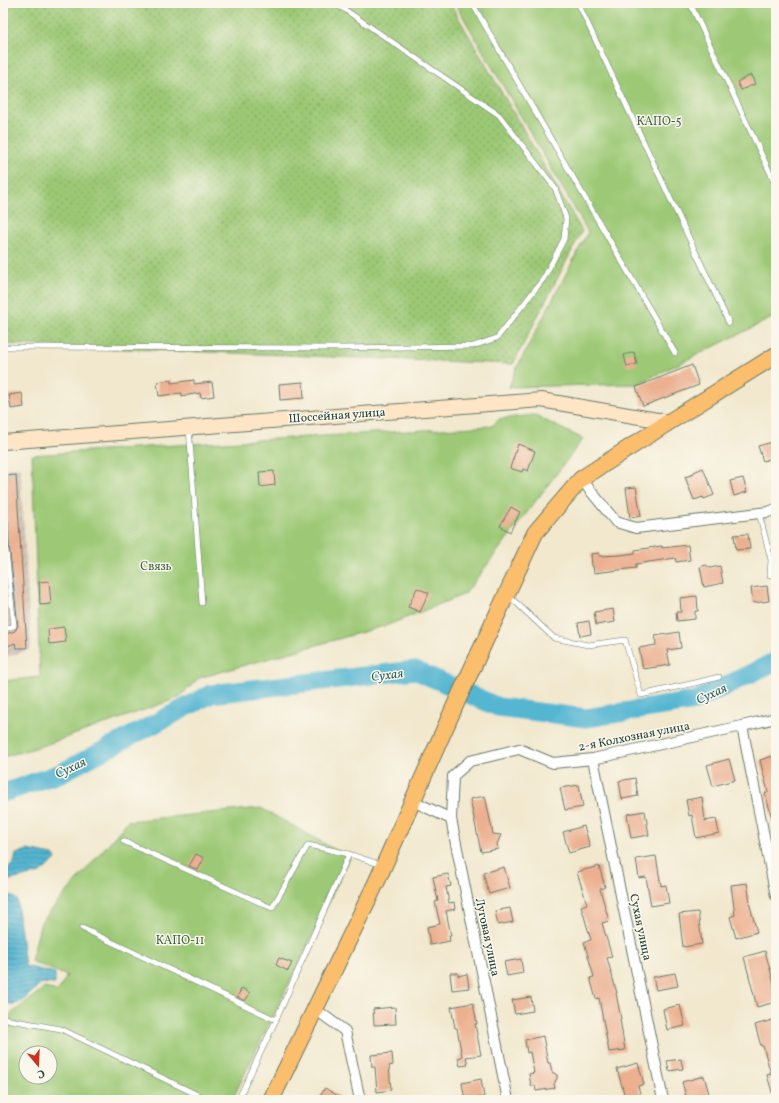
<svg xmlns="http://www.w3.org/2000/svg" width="779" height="1103" font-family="Vollkorn,serif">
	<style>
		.industrial { fill: url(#industrial-furrows) }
		.grass { fill: url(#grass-dots); stroke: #5e8355 }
		.green { fill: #9dc976; stroke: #5e8355; fill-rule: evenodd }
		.water { fill: url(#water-rules); stroke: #3a7a83 }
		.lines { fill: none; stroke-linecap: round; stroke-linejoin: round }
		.river { stroke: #54b6d2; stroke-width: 19 }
		.building { fill: #ecb090 }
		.lane-casing { stroke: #68796a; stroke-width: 6 }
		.street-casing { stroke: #68796a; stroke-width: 12 }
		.secondary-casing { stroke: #68796a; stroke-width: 16 }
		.primary-casing { stroke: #68796a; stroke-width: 18 }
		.lane { stroke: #fff; stroke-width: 5 }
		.street { stroke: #fff; stroke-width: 10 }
		.secondary { stroke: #fde5c5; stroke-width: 14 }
		.primary { stroke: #fabe6d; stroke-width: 16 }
		.labels { text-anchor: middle; stroke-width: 3; stroke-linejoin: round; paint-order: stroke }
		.park-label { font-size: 12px; fill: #3e6044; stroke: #fbf7ec }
		.street-label { font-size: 12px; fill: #1f3d34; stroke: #fbf7ec }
		.water-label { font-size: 13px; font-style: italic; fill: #2f6163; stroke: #fbf7ec }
	</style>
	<defs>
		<pattern id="industrial-furrows" width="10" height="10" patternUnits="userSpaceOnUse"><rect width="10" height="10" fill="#cec2b9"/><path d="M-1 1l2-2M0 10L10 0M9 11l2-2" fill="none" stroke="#a79f97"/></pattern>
		<pattern id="grass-dots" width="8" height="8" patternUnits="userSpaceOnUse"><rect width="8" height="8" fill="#9dc976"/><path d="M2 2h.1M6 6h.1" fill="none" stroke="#7fa462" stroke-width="1.8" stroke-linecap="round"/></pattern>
		<pattern id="water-rules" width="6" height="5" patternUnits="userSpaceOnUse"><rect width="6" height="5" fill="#54b6d2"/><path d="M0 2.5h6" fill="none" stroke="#4595ab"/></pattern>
	</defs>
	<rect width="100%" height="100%" fill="#fbf7ec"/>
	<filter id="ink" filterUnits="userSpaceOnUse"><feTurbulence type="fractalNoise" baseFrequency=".025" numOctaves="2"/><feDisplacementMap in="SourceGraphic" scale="8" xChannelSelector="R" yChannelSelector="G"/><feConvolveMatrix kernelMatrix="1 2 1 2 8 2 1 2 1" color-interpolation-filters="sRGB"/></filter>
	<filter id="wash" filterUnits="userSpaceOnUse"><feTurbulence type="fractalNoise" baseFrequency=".012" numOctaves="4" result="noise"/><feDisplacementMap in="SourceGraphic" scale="16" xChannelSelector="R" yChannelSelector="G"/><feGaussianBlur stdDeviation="0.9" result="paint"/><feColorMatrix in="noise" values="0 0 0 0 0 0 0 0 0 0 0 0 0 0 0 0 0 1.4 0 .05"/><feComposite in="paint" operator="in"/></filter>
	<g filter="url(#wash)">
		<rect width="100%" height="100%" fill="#f1e8ce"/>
		<path class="industrial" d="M 20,467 L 31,649 L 3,658 L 3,469 Z"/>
		<path class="grass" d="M 3,3 L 450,3 L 582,231 L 513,364 L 3,344 Z"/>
		<path class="green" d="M 455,3 L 776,3 L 776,316 L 638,384 L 509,387 L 516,369 L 588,232 Z
			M 534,415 L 583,439 L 465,594 L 388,625 L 199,678 L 178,698 L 42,746 L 3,757 L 3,681 L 40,677 L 32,455 L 190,444 L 492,426 L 499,419 Z
			M 261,808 L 350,858 L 232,1100 L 3,1100 L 3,1020 L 44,988 L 58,991 L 67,976 L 31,961 L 41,922 L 128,821 ZM 26,1053 L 50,1053 L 50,1077 L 26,1077 Z"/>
		<path class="water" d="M 27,850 L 53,855 L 56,859 L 40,873 L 6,881 L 6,891 L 17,900 L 25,966 L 55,973 L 55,984 L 42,983 L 22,1001 L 14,1005 L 3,1002 L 3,873 L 14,863 L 16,854 Z"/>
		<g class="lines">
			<path class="river" d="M 3,793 L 61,773 L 211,694 L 415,670 L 498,707 L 586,718 L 695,701 L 776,661"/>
		</g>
		<g id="blocks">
			<path class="building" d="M 751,75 L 755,84 L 741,90 L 737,82 Z
				M 634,352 L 637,364 L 627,367 L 624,355 Z
				M 692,365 L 699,385 L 643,406 L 636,387 Z
				M 171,380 L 171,383 L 194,380 L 194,384 L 212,382 L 214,396 L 201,398 L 200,393 L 182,396 L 182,393 L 159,396 L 157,382 Z
				M 303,382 L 304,398 L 280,400 L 279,384 Z
				M 22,393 L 24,407 L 11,409 L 9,395 Z
				M 772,442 L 776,457 L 763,461 L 758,446 Z
				M 518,444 L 535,451 L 528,471 L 523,469 L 522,472 L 510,468 Z
				M 703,468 L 714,495 L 704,499 L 703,497 L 694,500 L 685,477 L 694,474 L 694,472 Z
				M 274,471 L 275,485 L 260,487 L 259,472 Z
				M 16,475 L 27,648 L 16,648 L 15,643 L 3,648 L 3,635 L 15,631 L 18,626 L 9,545 L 5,476 Z
				M 743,478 L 747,492 L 734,496 L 730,481 Z
				M 636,487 L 641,516 L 630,518 L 626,488 Z
				M 511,507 L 520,512 L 510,532 L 500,526 Z
				M 748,534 L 750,549 L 736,550 L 734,535 Z
				M 688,545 L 690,560 L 676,562 L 675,558 L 636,564 L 636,568 L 594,573 L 593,566 L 592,566 L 591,554 L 599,553 L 599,556 L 621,555 L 635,553 L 635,550 L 662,546 L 662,548 Z
				M 706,565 L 710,568 L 720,566 L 723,583 L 704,587 L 700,567 Z
				M 49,581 L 51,604 L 40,605 L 39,582 Z
				M 767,586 L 769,601 L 753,603 L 751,588 Z
				M 417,588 L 429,593 L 420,612 L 408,607 Z
				M 697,596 L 698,611 L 695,611 L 695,619 L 677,621 L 676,612 L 681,612 L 680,598 Z
				M 613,609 L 615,622 L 596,625 L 594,612 Z
				M 589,621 L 591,634 L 580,636 L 578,623 Z
				M 64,627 L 66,642 L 49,644 L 48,629 Z
				M 679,632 L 681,648 L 667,650 L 670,665 L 643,669 L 639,648 L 656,645 L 655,636 Z
				M 776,755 L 776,825 L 774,825 L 765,793 L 768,792 L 760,760 Z
				M 729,759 L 735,780 L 713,786 L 707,765 Z
				M 635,778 L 638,796 L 622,799 L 619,781 Z
				M 579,785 L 583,807 L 565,810 L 560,788 Z
				M 485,796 L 493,834 L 501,835 L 497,844 L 498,849 L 481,852 L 470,799 Z
				M 702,797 L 705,821 L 716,819 L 719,833 L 696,838 L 692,815 L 689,816 L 686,800 Z
				M 645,811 L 649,835 L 631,838 L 627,814 Z
				M 584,826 L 590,847 L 569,853 L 563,832 Z
				M 196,854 L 204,858 L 198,870 L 189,866 Z
				M 656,856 L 661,886 L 666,885 L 669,903 L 651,906 L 646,877 L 639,878 L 636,859 Z
				M 599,866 L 605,887 L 600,889 L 609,921 L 602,923 L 612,957 L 607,958 L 617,993 L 616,993 L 621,1019 L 620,1019 L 625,1050 L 609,1052 L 599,998 L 596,999 L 590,978 L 594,977 L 584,942 L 591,940 L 581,906 L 587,904 L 577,872 Z
				M 504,867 L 510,888 L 489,894 L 483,873 Z
				M 448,874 L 451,886 L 446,887 L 449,903 L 454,902 L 455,909 L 446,911 L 451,936 L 449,936 L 450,941 L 430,945 L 427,927 L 440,924 L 435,902 L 438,901 L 433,877 Z
				M 747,883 L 750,902 L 749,902 L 757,932 L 736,938 L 730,917 L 735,915 L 731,885 Z
				M 510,908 L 513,922 L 498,925 L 495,911 Z
				M 698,912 L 702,944 L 683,947 L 679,914 Z
				M 765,951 L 776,991 L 776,1002 L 757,1007 L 744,957 Z
				M 279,958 L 292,963 L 288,971 L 276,965 Z
				M 521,959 L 523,973 L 507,976 L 504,962 Z
				M 450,973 L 458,973 L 458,976 L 467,974 L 469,988 L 452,990 Z
				M 675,973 L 678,986 L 656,990 L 653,977 Z
				M 242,988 L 250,993 L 245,1001 L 237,997 Z
				M 531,997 L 533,1011 L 515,1014 L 512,1000 Z
				M 473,1003 L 477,1024 L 475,1024 L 481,1055 L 466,1057 L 468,1065 L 460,1066 L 458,1058 L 462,1057 L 457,1028 L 455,1028 L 451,1007 Z
				M 680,1005 L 685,1026 L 667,1030 L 663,1009 Z
				M 395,1007 L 396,1024 L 374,1025 L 373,1009 Z
				M 776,1019 L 776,1099 L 774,1099 L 767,1075 L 771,1074 L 763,1046 L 761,1046 L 755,1025 Z
				M 543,1036 L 548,1063 L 550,1063 L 552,1072 L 557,1075 L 557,1078 L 554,1084 L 555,1088 L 536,1091 L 535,1085 L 531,1086 L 529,1074 L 534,1073 L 530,1052 L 527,1053 L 525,1040 Z
				M 392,1053 L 393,1065 L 389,1066 L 391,1090 L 377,1092 L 375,1067 L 372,1067 L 371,1055 Z
				M 681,1059 L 683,1069 L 669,1071 L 667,1061 Z
				M 638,1063 L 644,1084 L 638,1086 L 642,1100 L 626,1100 L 617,1069 Z
				M 704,1076 L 710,1097 L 700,1100 L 687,1100 L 682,1082 Z
				M 481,1079 L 484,1097 L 465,1100 L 462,1083 Z
				M 325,1088 L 345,1100 L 318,1100 Z"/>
		</g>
	</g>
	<g filter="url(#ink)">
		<use href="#blocks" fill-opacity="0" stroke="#68796a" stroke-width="1"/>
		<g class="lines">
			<g class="lane-casing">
				<path id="lane" d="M 472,3 L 675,353
					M 578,3 L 729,323
					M 690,3 L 776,185
					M 3,347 L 342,348 L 473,346 L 497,338 L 544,278 L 564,239 L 566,218 L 555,188 L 499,115 L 344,9 L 333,3
					M 189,428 L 202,603
					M 759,513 L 771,560 L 770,575
					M 3,522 L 14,626 L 3,630
					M 509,596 L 554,638 L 588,645 L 625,640 L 641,695 L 695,683 L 719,677
					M 123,841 L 272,908 L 308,845 L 349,854
					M 82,928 L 276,1020
					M 3,1017 L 10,1020 L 61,1029 L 208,1100
					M 238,1100 L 276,1020 L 349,854 L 382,865"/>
			</g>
			<g class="street-casing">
				<path id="street" d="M 581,479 L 616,522 L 636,528 L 768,512 L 776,509
					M 742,726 L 776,896
					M 593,759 L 663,1100
					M 413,801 L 451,819 L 508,1100
					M 451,819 L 453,776 L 470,761 L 519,749 L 553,763 L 593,759 L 742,726 L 776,718
					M 315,1009 L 345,1031 L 360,1100"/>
			</g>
			<g class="secondary-casing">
				<path id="secondary" d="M 3,442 L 541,400 L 669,422"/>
			</g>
			<g class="primary-casing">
				<path id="primary" d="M 271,1100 L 377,881 L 457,701 L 535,533 L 581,479 L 669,422 L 776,355"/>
			</g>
			<use href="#lane" class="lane"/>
			<use href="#street" class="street"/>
			<use href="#secondary" class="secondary"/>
			<use href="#primary" class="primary"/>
		</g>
	</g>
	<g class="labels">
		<g class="park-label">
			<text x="659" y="125">КАПО-5</text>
			<text x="156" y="570">Связь</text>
			<text x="180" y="944">КАПО-11</text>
		</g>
		<g class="street-label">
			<text transform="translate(337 415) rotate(-4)" y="4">Шоссейная улица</text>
			<text transform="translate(634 736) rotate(-11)" y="4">2-я Колхозная улица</text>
			<text transform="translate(641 927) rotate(78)" y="4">Сухая улица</text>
			<text transform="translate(488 937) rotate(78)" y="4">Луговая улица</text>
		</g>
		<g class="water-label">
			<text transform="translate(387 674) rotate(-7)" y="5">Сухая</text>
			<text transform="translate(711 693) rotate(-25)" y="5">Сухая</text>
			<text transform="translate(70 767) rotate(-25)" y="5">Сухая</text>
		</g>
	</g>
	<rect width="779" height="1103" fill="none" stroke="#fbf7ec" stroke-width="16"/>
	<g transform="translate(38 1065) rotate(161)"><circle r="19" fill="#fbf7ec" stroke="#a3ada2"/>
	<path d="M0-3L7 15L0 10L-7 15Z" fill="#c8321e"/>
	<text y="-6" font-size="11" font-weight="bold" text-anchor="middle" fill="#1f3d34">С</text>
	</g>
</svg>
